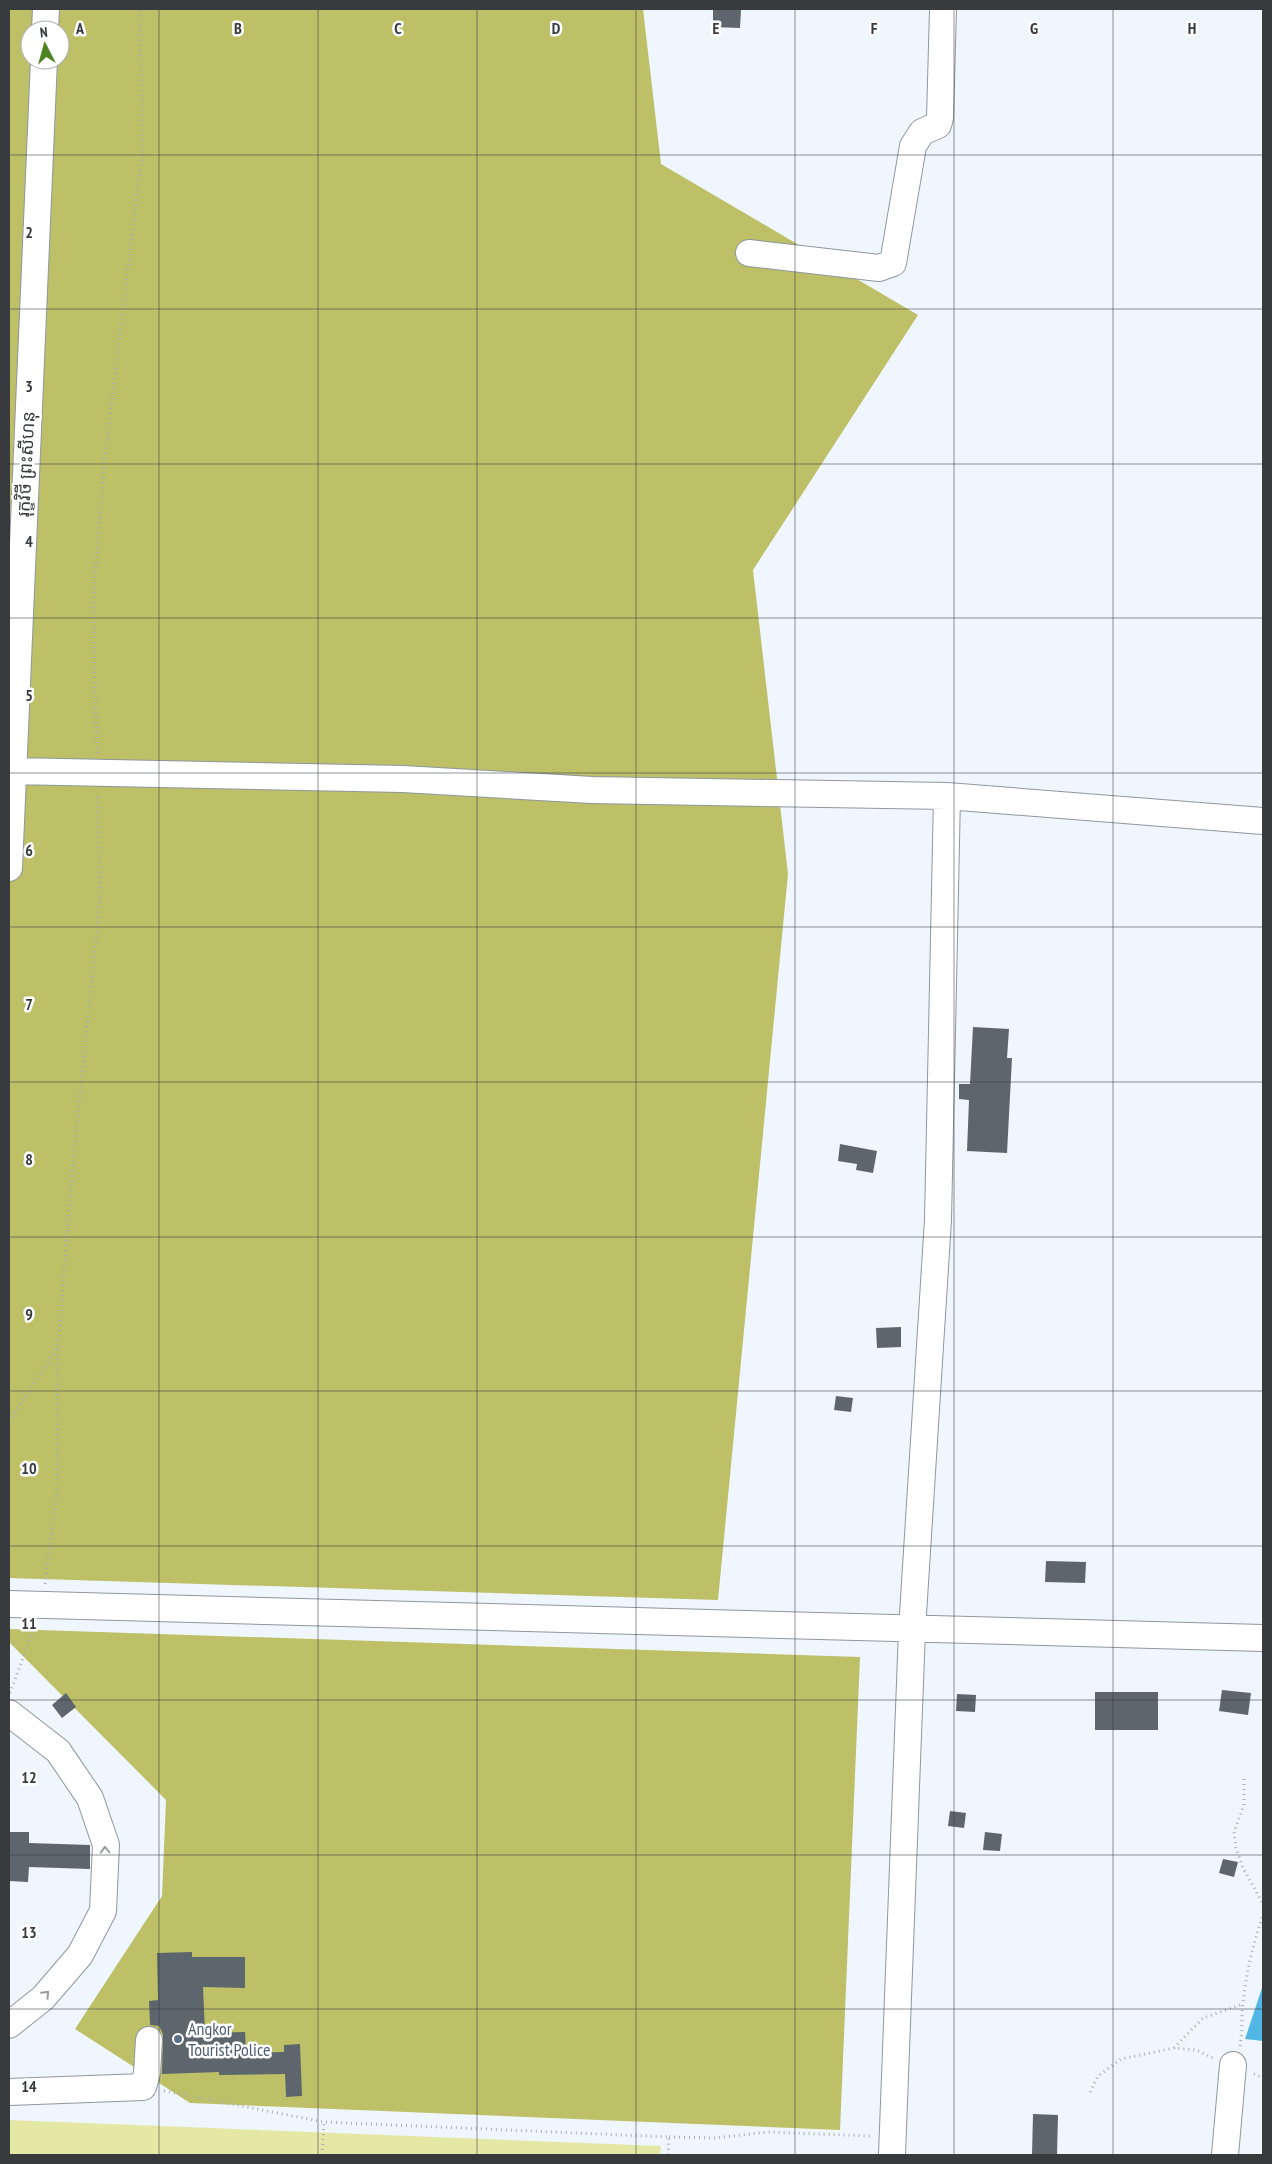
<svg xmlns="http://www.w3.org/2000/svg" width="1272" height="2164" font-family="'PT Sans Narrow','Noto Sans Khmer',sans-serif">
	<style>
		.green { fill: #e5e8a4 }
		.forest { fill: #bdc066; fill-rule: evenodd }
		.water { fill: #51b7e4 }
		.building { fill: #5d656d }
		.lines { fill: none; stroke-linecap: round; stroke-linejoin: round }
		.minor-casing { stroke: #8e97a0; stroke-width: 28 }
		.path { stroke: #a8aeb4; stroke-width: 3; stroke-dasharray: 1 4; stroke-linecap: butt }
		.minor { stroke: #fff; stroke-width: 26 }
		.oneway { stroke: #9b9d9e }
		.grid { fill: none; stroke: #373b3e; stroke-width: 1; stroke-opacity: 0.55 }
		.service-dot { fill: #5c6f8a; stroke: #fff; stroke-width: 2 }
		.labels { text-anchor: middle; stroke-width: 5; stroke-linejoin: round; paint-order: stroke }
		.street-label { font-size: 18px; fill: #373b3e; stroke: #fff }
		.service-label { font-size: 18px; fill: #4e5e75; stroke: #fff; text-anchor: start }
		.grid-label { font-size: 16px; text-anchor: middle; font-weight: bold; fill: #373b3e; stroke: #fff; stroke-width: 5; stroke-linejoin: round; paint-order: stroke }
	</style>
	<rect width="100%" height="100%" fill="#eff6fe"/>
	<path class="green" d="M 9,2120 L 661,2146 L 660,2155 L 9,2155 Z"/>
	<path class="forest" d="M 9,9 L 643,9 L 661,164 L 918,315 L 753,570 L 788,874 L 718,1600 L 9,1578 ZM 30,30 L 60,30 L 60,60 L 30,60 Z
		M 9,1629 L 860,1657 L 840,2130 L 190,2103 L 75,2029 L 162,1896 L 166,1800 L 9,1642 Z"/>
	<path class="water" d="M 1263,1985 L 1263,2041 L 1245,2039 Z"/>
	<path class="building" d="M 713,9 L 741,10 L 740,28 L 713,27 Z
		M 973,1027 L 1009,1029 L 1007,1058 L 1012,1058 L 1007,1153 L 967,1151 L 969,1100 L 959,1099 L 959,1084 L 970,1084 Z
		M 840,1144 L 877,1151 L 873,1173 L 856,1170 L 857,1164 L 838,1161 Z
		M 901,1327 L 901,1347 L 877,1348 L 876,1328 Z
		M 836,1396 L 853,1398 L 851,1412 L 834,1410 Z
		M 1046,1561 L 1086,1562 L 1085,1583 L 1045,1582 Z
		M 1222,1690 L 1251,1693 L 1248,1715 L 1219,1711 Z
		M 1095,1692 L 1158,1692 L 1158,1730 L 1095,1730 Z
		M 66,1693 L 76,1707 L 62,1718 L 52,1705 Z
		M 957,1694 L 976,1695 L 975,1712 L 956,1711 Z
		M 950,1811 L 966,1813 L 964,1828 L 948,1826 Z
		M 9,1832 L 29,1832 L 29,1843 L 90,1845 L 90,1869 L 29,1867 L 28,1882 L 9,1881 Z
		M 985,1832 L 1002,1834 L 1000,1851 L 983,1850 Z
		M 1223,1859 L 1238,1862 L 1234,1877 L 1219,1873 Z
		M 192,1952 L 192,1957 L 245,1957 L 245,1988 L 203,1987 L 205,2033 L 245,2032 L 246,2053 L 284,2052 L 284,2045 L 300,2044 L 302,2096 L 286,2097 L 285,2074 L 219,2075 L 219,2072 L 162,2074 L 163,2034 L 159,2026 L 150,2025 L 149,2001 L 158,2000 L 157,1953 Z
		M 1033,2114 L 1058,2115 L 1057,2155 L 1032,2155 Z"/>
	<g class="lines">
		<g class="minor-casing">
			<path id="minor" d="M 45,30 L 46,9
				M 749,253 L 879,268 L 893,263 L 913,146 L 922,132 L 938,125 L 940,118 L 943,9
				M 13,771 L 403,779 L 592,790 L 947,796 L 1263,821
				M 9,868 L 44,60
				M 9,1604 L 1263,1638
				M 9,1713 L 58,1751 L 90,1798 L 106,1845 L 103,1911 L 80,1955 L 43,1998 L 9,2025
				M 9,2092 L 143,2087 L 147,2073 L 149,2040
				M 892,2155 L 912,1630 L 938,1220 L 947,796
				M 1225,2155 L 1233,2065"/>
		</g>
		<path class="path" d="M 97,753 L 93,605 L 104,465 L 142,155 L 140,9
			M 9,1421 L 58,1347 L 72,1174 L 100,898 L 98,794
			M 45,1584 L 57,1492 L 58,1348
			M 10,1693 L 35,1626
			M 1244,1779 L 1244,1805 L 1234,1832 L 1236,1848 L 1243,1868 L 1263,1904
			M 1240,2046 C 1243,2032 1241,2018 1243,2003 C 1246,1973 1253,1944 1263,1915
			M 1174,2048 L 1203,2018 L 1243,2004
			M 1254,2074 L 1263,2078
			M 164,2091 L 324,2122 L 669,2137 L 668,2155
			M 1090,2092 L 1098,2076 L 1121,2059 L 1174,2048 L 1196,2050 L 1213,2058
			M 669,2137 L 715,2138 L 768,2132 L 871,2136
			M 322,2155 L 324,2122"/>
		<use href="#minor" class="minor"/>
	</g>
	<defs><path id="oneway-chevron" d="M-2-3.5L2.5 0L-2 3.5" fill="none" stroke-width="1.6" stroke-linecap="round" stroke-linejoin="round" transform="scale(1.25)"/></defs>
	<g class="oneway">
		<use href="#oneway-chevron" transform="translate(105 1850) rotate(-92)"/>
		<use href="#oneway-chevron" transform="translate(46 1994) rotate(-47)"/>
	</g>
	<path class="grid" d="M 159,9 L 159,2155M 318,9 L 318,2155M 477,9 L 477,2155M 636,9 L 636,2155M 795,9 L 795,2155M 954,9 L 954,2155M 1113,9 L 1113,2155M 9,155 L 1263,155M 9,309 L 1263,309M 9,464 L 1263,464M 9,618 L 1263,618M 9,773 L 1263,773M 9,927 L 1263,927M 9,1082 L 1263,1082M 9,1237 L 1263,1237M 9,1391 L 1263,1391M 9,1546 L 1263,1546M 9,1700 L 1263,1700M 9,1855 L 1263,1855M 9,2009 L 1263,2009"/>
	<circle class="service-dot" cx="178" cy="2039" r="5"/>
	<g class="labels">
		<g class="street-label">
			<text transform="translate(26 464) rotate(-87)" y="6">រុក្ខវិថី ព្រះសីហនុ</text>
		</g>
		<g class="service-label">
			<text x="188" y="2035">Angkor<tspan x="188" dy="21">Tourist Police</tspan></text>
		</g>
	</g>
	<g class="grid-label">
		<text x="80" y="34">A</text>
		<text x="238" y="34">B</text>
		<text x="398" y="34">C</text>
		<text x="556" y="34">D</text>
		<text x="716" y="34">E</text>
		<text x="874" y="34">F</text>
		<text x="1034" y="34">G</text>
		<text x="1192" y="34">H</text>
		<text x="29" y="238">2</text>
		<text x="29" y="392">3</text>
		<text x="29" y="547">4</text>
		<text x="29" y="701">5</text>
		<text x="29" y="856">6</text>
		<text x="29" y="1010">7</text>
		<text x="29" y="1165">8</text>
		<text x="29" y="1320">9</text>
		<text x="29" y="1474">10</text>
		<text x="29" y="1629">11</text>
		<text x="29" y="1783">12</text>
		<text x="29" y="1938">13</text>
		<text x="29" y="2092">14</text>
	</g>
	<rect width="1272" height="2164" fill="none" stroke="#373b3e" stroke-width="20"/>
	<g transform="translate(45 45) rotate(354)"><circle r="24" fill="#ffffff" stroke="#afb1b2"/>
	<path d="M0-4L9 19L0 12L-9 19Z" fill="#4c8520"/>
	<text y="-8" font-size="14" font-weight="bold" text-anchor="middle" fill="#373b3e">N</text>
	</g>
</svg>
